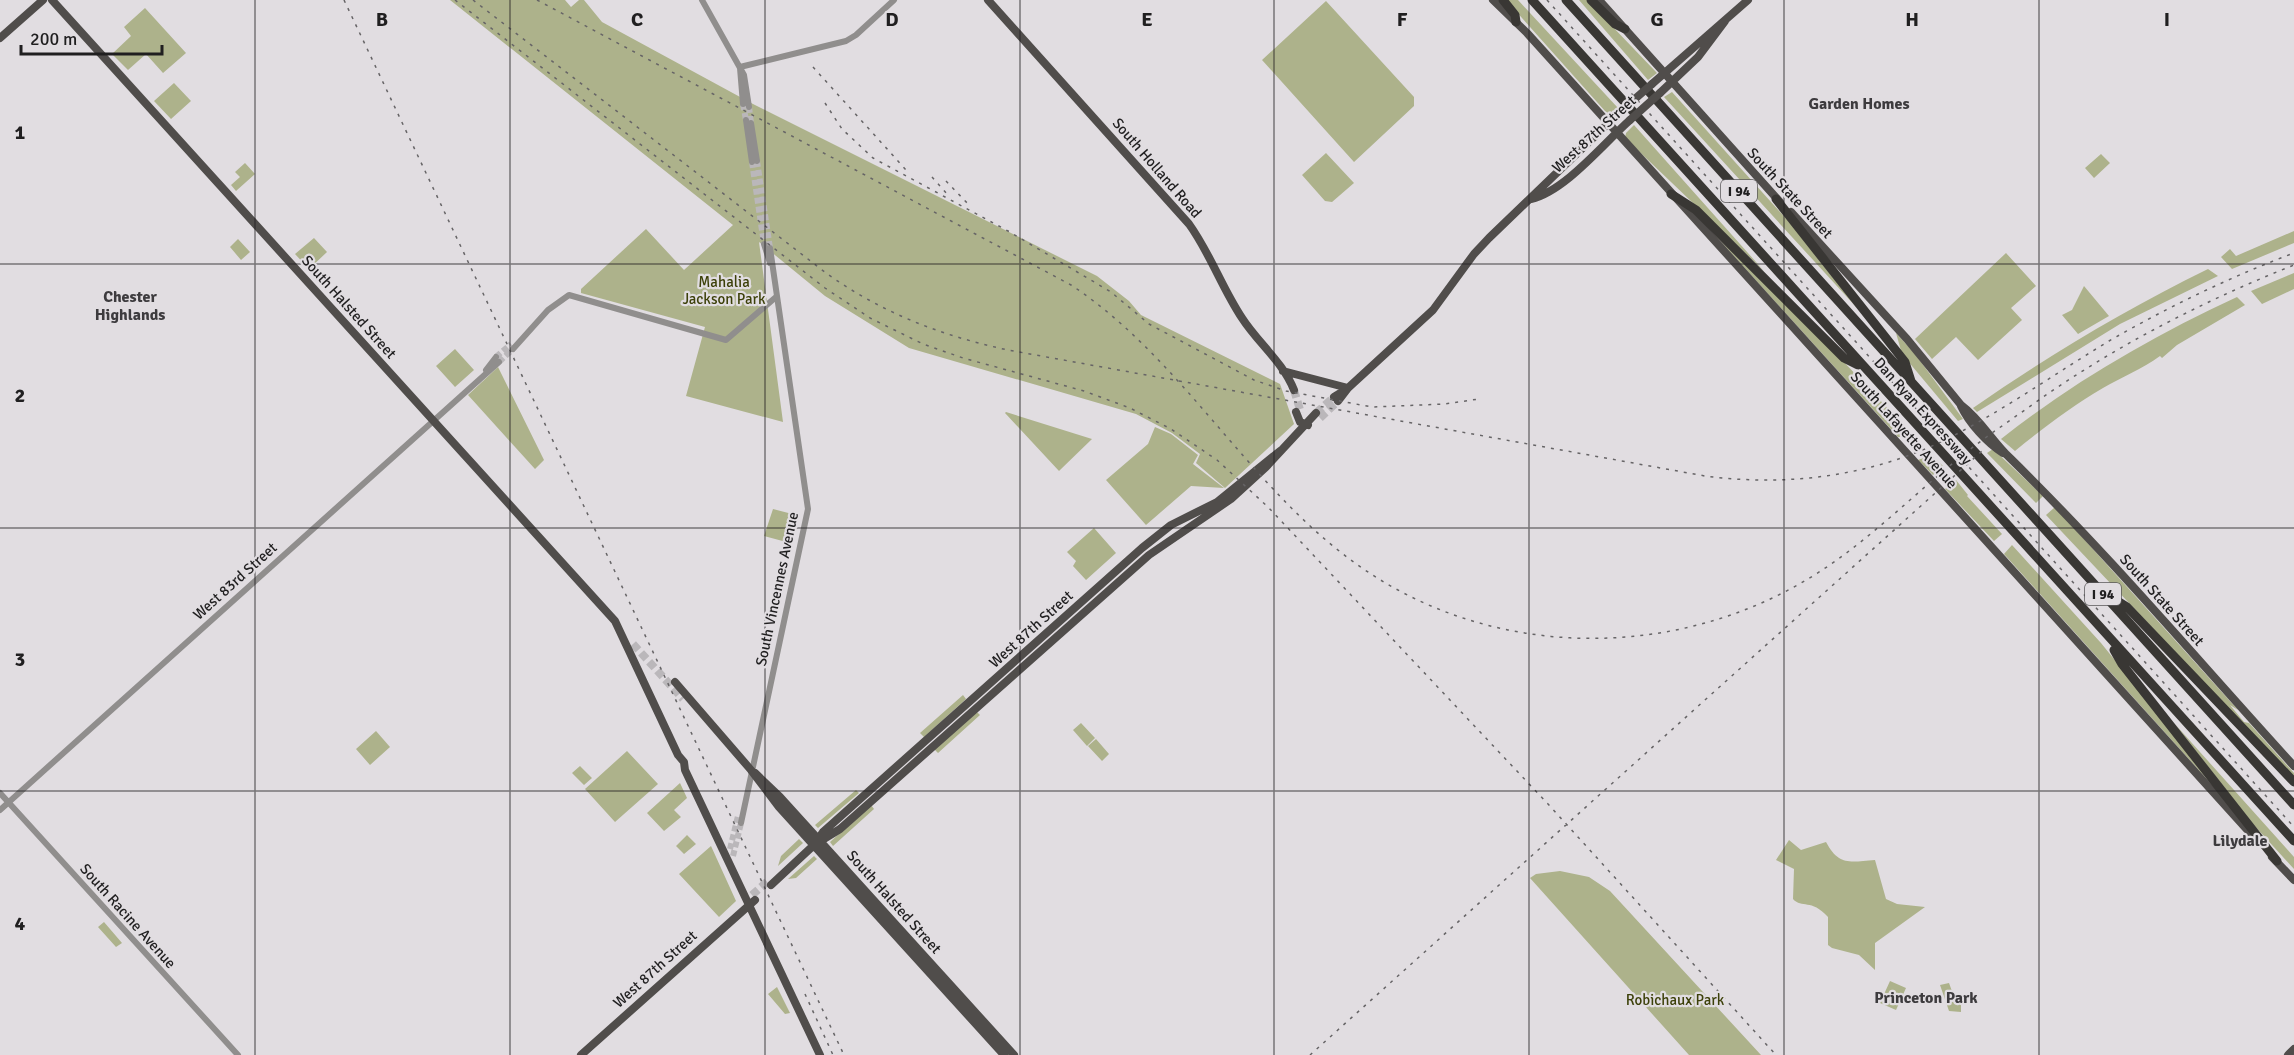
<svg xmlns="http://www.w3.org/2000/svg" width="2294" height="1055" font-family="Signika,sans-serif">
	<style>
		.green { fill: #adb28b }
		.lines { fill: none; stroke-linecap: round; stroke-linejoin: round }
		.minor-tunnel { stroke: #bab7ba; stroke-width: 6; stroke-dasharray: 6 3; stroke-linecap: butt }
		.major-tunnel { stroke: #bab7ba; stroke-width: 8; stroke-dasharray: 8 4; stroke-linecap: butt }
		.minor { stroke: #908e8d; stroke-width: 6 }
		.major { stroke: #504d4b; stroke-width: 8 }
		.highway { stroke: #393734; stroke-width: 9 }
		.rail { stroke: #666466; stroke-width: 1.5; stroke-dasharray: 3 6; stroke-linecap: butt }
		.major-bridge { stroke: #504d4b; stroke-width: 8 }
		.grid { fill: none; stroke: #201f20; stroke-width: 1.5; stroke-opacity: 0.55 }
		.labels { text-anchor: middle; stroke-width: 4.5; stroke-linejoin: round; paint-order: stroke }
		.shield { fill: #e1dde1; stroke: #5a585a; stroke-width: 1.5 }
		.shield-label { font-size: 14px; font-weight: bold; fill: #201f20 }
		.street-label { font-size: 15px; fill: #201f20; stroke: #e1dde1 }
		.park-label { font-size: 15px; fill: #3c4009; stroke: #e1dde1 }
		.neighbourhood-label { font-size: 16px; font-weight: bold; fill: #3d3b3e; stroke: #e1dde1 }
		.grid-label { font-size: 20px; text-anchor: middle; font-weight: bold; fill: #201f20; stroke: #e1dde1; stroke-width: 4.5; stroke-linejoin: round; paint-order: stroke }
	</style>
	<rect width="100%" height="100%" fill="#e1dde1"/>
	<path class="green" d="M 450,0 L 565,0 L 571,7 L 579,0 L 584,0 L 602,22 L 753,104 L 1097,276 L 1129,301 L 1141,315 L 1280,384 L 1294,424 L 1225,488 L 1196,463 L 1200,454 L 1172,433 L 1136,414 L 909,348 L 825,296 L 759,242 L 783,422 L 686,396 L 705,327 L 581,293 L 581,289 L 646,229 L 684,270 L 733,225 Z
		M 1506,0 L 1518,0 L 1618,108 L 1611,115 L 1605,111 Z
		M 1579,0 L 1587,0 L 1657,73 L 1648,80 Z
		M 1326,1 L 1414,97 L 1414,106 L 1354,162 L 1262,60 Z
		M 145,8 L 186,53 L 163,73 L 146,54 L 128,70 L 112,54 L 131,36 L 124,27 Z
		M 174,83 L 191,101 L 171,119 L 154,101 Z
		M 1672,92 L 1790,223 L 1857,308 L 1664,97 Z
		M 1634,125 L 1764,271 L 1625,138 L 1626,133 Z
		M 1326,153 L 1354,183 L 1332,202 L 1325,201 L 1302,175 Z
		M 2101,154 L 2110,163 L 2094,178 L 2085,168 Z
		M 245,163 L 255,174 L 236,191 L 231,185 L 240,177 L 235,172 Z
		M 2294,231 L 2294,243 L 2232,269 L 2221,257 L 2230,249 L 2236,256 Z
		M 1712,232 L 1842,360 L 1914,436 L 1898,437 Z
		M 314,238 L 327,252 L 309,269 L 295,254 Z
		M 238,239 L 250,252 L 241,260 L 230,247 Z
		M 2006,253 L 2036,286 L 2011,308 L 2022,320 L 1978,360 L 1956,337 L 1932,359 L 1915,339 Z
		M 2208,269 L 2218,276 L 2120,324 L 1977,412 L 1973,408 C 2048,356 2126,309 2208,269 Z
		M 2294,273 L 2294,289 L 2262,304 L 2251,291 Z
		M 2084,286 L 2109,316 L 2078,334 L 2062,315 L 2072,310 Z
		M 2237,297 L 2245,305 L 2177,345 L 2162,358 L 2160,356 C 2142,369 2122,377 2103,388 C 2072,406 2042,429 2015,451 L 2001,439 C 2073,382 2153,336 2237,297 Z
		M 1896,333 L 1915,354 L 1963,419 L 1958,421 L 1902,354 Z
		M 455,349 L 474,370 L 455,387 L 436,366 Z
		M 498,367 L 544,460 L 535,469 L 468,395 Z
		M 1006,412 L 1092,439 L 1059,471 L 1005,413 Z
		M 1155,427 L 1171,434 L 1198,455 L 1193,464 L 1224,488 L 1191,486 L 1146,525 L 1106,480 L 1148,444 Z
		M 1993,449 L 2043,496 L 2036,503 L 1987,453 Z
		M 1931,455 L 1943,466 L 1933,475 L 1918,460 Z
		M 1956,480 L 1968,495 L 1967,496 L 2002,534 L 1994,541 L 1945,489 Z
		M 2055,507 L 2238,710 L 2230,705 L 2244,722 L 2249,723 L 2294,773 L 2294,778 L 2046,515 Z
		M 773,509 L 796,515 L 790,543 L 764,536 Z
		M 1094,528 L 1116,553 L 1086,580 L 1073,566 L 1076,561 L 1067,552 Z
		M 2012,545 L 2101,643 L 2241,817 L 2004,554 Z
		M 963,695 L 966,699 L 924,737 L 920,733 Z
		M 977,712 L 980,715 L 938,753 L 934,749 Z
		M 1081,723 L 1095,738 L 1087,746 L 1073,730 Z
		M 2174,723 L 2294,857 L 2294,869 L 2252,823 Z
		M 376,731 L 390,747 L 370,765 L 356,749 Z
		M 1096,739 L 1109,754 L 1102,761 L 1088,746 Z
		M 627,751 L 658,784 L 615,822 L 585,789 Z
		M 580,766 L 592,778 L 584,785 L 572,773 Z
		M 680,783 L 687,798 L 674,810 L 681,817 L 664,831 L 647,813 Z
		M 856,790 L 859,793 L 818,828 L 815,825 Z
		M 871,805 L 874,809 L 833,846 L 830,842 Z
		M 687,835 L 696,844 L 684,854 L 676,846 Z
		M 799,839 L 803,843 L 778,866 L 781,856 Z
		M 1789,840 L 1801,850 L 1826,842 C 1839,866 1849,862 1875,860 L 1886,899 L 1897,904 L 1925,907 L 1875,943 L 1875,970 L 1859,955 L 1832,948 L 1828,945 L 1828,917 C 1811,898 1802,909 1793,899 L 1794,869 L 1776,860 Z
		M 711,846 L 736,901 L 719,917 L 679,874 Z
		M 814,856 L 817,859 L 796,878 L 788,879 Z
		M 1560,871 L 1589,877 L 1610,891 L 1761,1055 L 1689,1055 L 1530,878 L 1536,874 Z
		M 104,922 L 122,943 L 116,947 L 98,927 Z
		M 1890,981 L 1906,988 L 1896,1010 L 1880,1003 Z
		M 1949,983 L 1953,994 L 1961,996 L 1961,1012 L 1949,1011 L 1940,985 Z
		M 777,987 L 790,1013 L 785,1014 L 768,994 Z"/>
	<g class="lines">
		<path class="minor-tunnel" d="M 743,104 L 746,120
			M 749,107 L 751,123
			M 757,161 L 770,248
			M 752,162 L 764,244
			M 496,357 L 511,344
			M 499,362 L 513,349
			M 730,849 L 738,816
			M 733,856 L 741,823"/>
		<path class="major-tunnel" d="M 1294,390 L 1301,413
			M 1316,413 L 1334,397
			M 1320,418 L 1338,401
			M 633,644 L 683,699
			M 752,895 L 769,880"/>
		<path class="minor" d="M 702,0 L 744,75 L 749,107
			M 740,67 L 846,41 L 856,35 L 894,0
			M 740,68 L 743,104
			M 746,120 L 752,162
			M 751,123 L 757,161
			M 764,244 L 770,263
			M 513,349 L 548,310 L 569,295 L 726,340 L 776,297
			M 486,370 L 496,357
			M 0,793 L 238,1055
			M 0,810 L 499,362
			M 741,823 L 808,509 L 770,248"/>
		<path class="major" d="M 52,0 L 615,621 L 678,755 L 684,762 L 685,770 L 820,1055
			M 988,0 L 1189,224 C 1210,253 1222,288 1242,318 C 1258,343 1283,362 1294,390
			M 1493,0 L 1527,33 L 2252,835
			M 1599,0 L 1780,202
			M 0,38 L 43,0
			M 1652,84 L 1748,0
			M 1660,93 L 1698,57 L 1725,21
			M 1531,199 C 1565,191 1603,144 1630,120
			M 1791,212 L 1907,339 L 1961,405 C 1981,420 1992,441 2010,458 C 2110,556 2200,663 2294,766
			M 1283,371 L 1348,388
			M 1334,397 L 1347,389
			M 1338,401 L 1348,388 L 1433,310 L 1474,254 L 1489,238 L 1621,111
			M 1961,406 C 1969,423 1987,443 2003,453
			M 1296,412 L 1300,422 L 1308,425
			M 675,682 L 751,770 L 779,807 L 1004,1055
			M 755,773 L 780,797 L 1014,1055
			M 814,845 L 840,829 L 1149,555 L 1231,499 L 1266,467 L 1316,413
			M 2272,857 L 2294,880
			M 771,885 L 814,845 L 823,832 L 1142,548 L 1171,525 L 1217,502 L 1280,451
			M 581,1055 L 755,900
			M 2288,1055 L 2294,1049"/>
		<path class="highway" d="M 1503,0 L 1515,15 L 1516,22
			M 1532,0 L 2294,841
			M 1566,0 L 2294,805
			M 1591,0 L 1615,24 L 1625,29
			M 1671,194 L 1696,210 L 1844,358 L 1858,365
			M 1776,199 L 1905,362 L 1911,381
			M 2108,595 L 2127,607 L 2294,782
			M 2114,650 L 2122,664 L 2277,861"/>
		<path class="rail" d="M 344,0 L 844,1055
			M 455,0 L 825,288 L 870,318 L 923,344 L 963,358 L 1084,391 L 1130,408 L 1171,429 L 1217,460 L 1268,507 L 1548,804 L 1776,1055
			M 473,0 L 826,273 C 882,313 942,336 1008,350 L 1705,476 C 1789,487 1873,476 1949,438 C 2004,410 2056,373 2109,341 C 2168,307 2230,277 2294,253
			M 537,0 L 1071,285 C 1186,361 1251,493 1365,570 C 1499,661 1680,660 1816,574 C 1867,542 1911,497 1958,459 C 1981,440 2005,424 2029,407 C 2111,348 2201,302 2294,265
			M 1547,0 L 2294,827
			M 813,67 L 907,171
			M 825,103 L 842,129 L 873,158 L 1008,231 L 1111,292 L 1149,324 L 1254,380 L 1286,391 L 1372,407 L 1444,404 L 1479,399
			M 932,177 L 948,195
			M 946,181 L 971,207
			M 805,994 L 833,1055
			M 1310,1055 L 1982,451"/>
		<path class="major-bridge" d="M 1621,111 L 1652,84
			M 1630,120 L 1660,93"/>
	</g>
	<path class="grid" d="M 255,0 L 255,1055M 510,0 L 510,1055M 765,0 L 765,1055M 1020,0 L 1020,1055M 1274,0 L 1274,1055M 1529,0 L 1529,1055M 1784,0 L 1784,1055M 2039,0 L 2039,1055M 0,264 L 2294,264M 0,528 L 2294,528M 0,791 L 2294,791"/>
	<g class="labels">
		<g class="shield">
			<rect x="1721" y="180" width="36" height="22" rx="4.5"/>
			<rect x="2085" y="583" width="36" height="22" rx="4.5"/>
		</g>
		<g class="shield-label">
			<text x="1739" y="196">I 94</text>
			<text x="2103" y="599">I 94</text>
		</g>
		<g class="street-label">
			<text transform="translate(1594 134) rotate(-42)" y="5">West 87th Street</text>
			<text transform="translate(1157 168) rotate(49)" y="5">South Holland Road</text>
			<text transform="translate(1790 193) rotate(47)" y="5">South State Street</text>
			<text transform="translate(349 307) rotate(48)" y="5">South Halsted Street</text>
			<text transform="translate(1923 411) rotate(48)" y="5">Dan Ryan Expressway</text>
			<text transform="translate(1904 430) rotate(48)" y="5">South Lafayette Avenue</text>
			<text transform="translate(235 581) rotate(-42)" y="5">West 83rd Street</text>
			<text transform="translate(777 589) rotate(-78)" y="5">South Vincennes Avenue</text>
			<text transform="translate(2162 600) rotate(48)" y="5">South State Street</text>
			<text transform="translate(1031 629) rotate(-42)" y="5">West 87th Street</text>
			<text transform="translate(894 902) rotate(48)" y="5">South Halsted Street</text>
			<text transform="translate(128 916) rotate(48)" y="5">South Racine Avenue</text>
			<text transform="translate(655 969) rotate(-42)" y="5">West 87th Street</text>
		</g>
		<g class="park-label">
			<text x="724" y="287">Mahalia<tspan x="724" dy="17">Jackson Park</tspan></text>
			<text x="1675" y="1005">Robichaux Park</text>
		</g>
		<g class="neighbourhood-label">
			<text x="1859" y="109">Garden Homes</text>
			<text x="130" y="302">Chester<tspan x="130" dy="18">Highlands</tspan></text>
			<text x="2240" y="846">Lilydale</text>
			<text x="1926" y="1003">Princeton Park</text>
		</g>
	</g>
	<g class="grid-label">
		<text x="382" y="26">B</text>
		<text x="637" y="26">C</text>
		<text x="892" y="26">D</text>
		<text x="1147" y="26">E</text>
		<text x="1402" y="26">F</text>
		<text x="1657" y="26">G</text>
		<text x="1912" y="26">H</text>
		<text x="2167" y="26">I</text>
		<text x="20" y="139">1</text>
		<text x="20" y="402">2</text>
		<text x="20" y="666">3</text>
		<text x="20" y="930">4</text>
	</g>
	<path d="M21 45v9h141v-9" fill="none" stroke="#201f20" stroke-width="3"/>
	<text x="30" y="45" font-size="18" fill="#201f20" stroke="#e1dde1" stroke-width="4.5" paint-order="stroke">200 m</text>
</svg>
